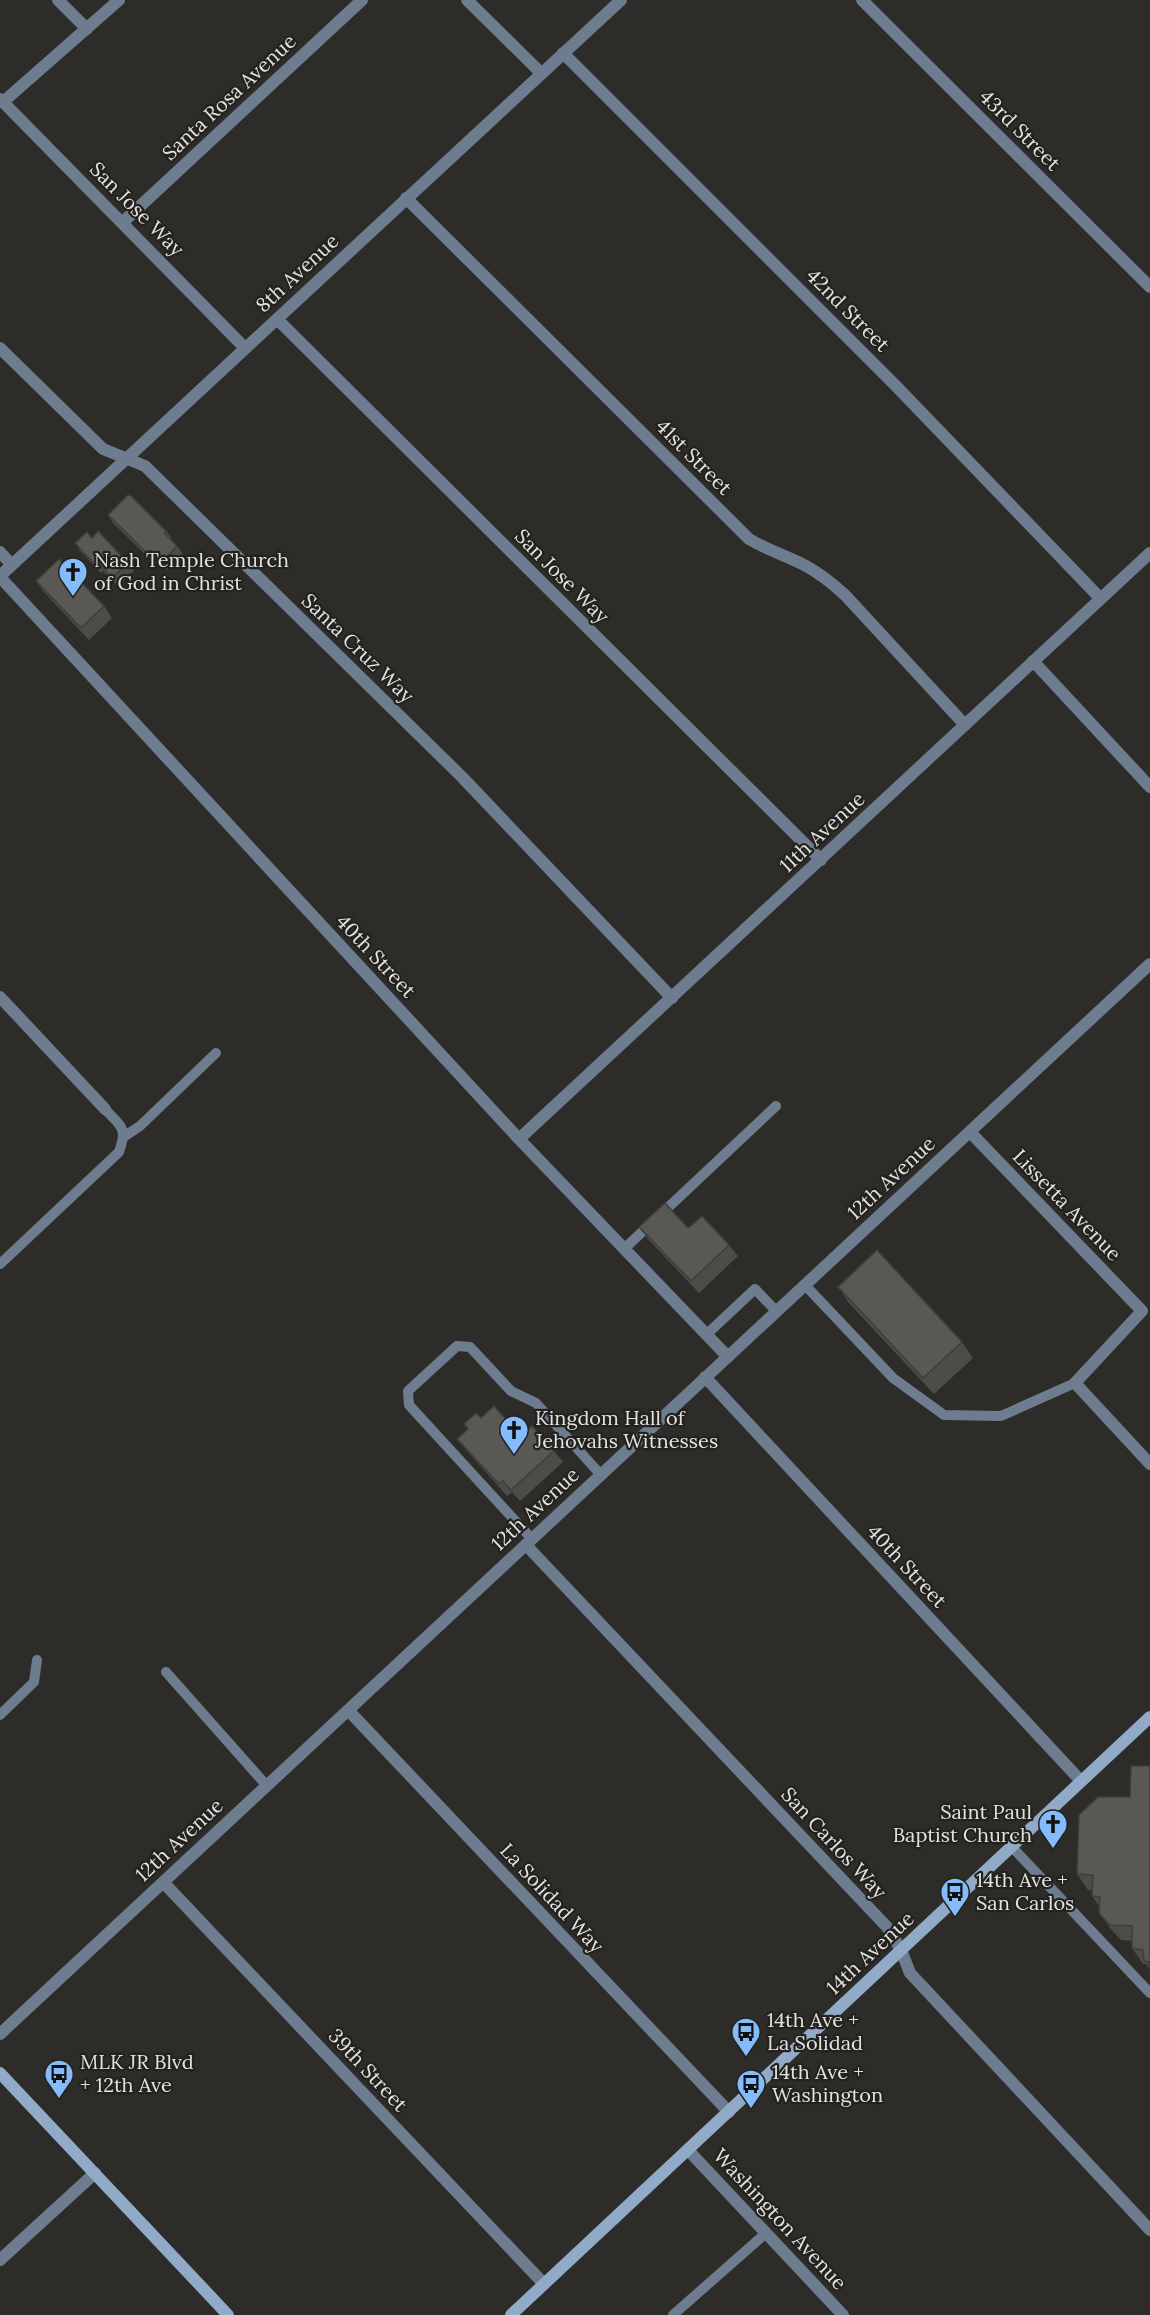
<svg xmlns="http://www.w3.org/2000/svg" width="1150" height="2315" font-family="Lora,serif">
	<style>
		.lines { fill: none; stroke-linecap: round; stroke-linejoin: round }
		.lane { stroke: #6d7c8e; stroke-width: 10 }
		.street { stroke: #6d7c8e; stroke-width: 12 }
		.secondary { stroke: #91aac7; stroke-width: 12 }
		.wall { fill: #4d4c49 }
		.shaded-wall { fill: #3e3e3c }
		.building { fill: #595855; stroke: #3e3e3c; stroke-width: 1.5 }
		.labels { text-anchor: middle; stroke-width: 4.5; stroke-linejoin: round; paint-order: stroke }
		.street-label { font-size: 20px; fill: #e2e2df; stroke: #23221f }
		.poi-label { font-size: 20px; fill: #e2e2df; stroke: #23221f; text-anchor: start }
	</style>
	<rect width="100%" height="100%" fill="#2d2c29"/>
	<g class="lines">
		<path class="lane" d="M 125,1136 L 140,1126 L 216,1053
			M 625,1248 L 776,1106
			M 0,1264 L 119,1152 C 128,1127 121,1127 105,1109
			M 805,1285 L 893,1378 L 944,1415 L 1001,1416 L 1075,1383
			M 707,1334 L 755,1289 L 777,1312
			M 532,1539 L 409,1405 L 408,1391 L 457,1346 L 470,1347 L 511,1391 L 536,1403 L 601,1475
			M 166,1672 L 267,1786
			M 0,1715 L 34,1682 L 37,1660
			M 1012,1847 L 1150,1993
			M 673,2315 L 766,2233"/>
		<path class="street" d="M 58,0 L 87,29
			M 467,0 L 541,73
			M 862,0 L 1150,287
			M 563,53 L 896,386 L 1101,599
			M 0,99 L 245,348
			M 3,102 L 119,0
			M 406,198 L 749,539 C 767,550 787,556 806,566 C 821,574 833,584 845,595 L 965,725
			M 123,222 L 362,0
			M 277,319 L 821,860
			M 0,348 L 103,449 L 145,466 L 462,777 L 672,998
			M 0,552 L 12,565
			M 0,576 L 621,0
			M 0,577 L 519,1139 L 728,1357
			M 1033,661 L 1150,787
			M 0,997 L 105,1109
			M 970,1132 L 1142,1311 L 1075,1383 L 1150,1464
			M 519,1139 L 1150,553
			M 705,1377 L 1081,1781
			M 526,1545 L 887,1927 L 901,1950 L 910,1973 L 1150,2230
			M 348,1710 L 729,2112
			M 163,1882 L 544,2284
			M 0,2034 L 1150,964
			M 688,2150 L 843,2315
			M 0,2260 L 95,2173"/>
		<path class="secondary" d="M 0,2073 L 228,2315
			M 511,2315 L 1150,1717"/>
	</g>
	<path class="wall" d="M 108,515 L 166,531 L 172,539 L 171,540 L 177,546 L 183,554 L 167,570 L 155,558 L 152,561 L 113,523 Z
		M 92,538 L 128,563 L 134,571 L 118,586 L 103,571 L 101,573 L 80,551 L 75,543 Z
		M 36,581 L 104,606 L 112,618 L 89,640 L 44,592 Z
		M 639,1227 L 688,1228 L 729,1245 L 738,1256 L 699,1293 L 648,1239 Z
		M 838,1287 L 962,1342 L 973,1358 L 934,1394 L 849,1303 Z
		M 481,1418 L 554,1451 L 563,1462 L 520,1501 L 512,1492 L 507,1496 L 466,1450 L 457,1439 L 468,1429 L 464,1424 Z
		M 1150,1766 L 1150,1970 L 1146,1964 L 1143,1964 L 1132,1948 L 1132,1941 L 1121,1940 L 1110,1928 L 1099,1913 L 1099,1906 L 1092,1896 L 1092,1890 L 1088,1890 L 1077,1874 Z"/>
	<path class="shaded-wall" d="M 150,550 L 155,558 L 152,561 L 147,553 Z"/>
	<path class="building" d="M 129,494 L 166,531 L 164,533 L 177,546 L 162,562 L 150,550 L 147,553 L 108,515 Z
		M 98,531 L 128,563 L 112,578 L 98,563 L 95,565 L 75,543 L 87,532 L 92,538 Z
		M 59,559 L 104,606 L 81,628 L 36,581 Z
		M 665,1203 L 688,1228 L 702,1216 L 729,1245 L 691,1281 L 639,1227 Z
		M 877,1250 L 962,1342 L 923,1378 L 838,1287 Z
		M 494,1406 L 521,1436 L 532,1426 L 554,1451 L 511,1490 L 503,1481 L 499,1484 L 457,1439 L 468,1429 L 464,1424 L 476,1413 L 481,1418 Z
		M 1131,1766 L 1150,1766 L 1150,1967 L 1149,1967 L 1149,1962 L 1144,1961 L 1143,1950 L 1132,1948 L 1132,1926 L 1110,1925 L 1099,1913 L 1100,1897 L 1092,1896 L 1093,1875 L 1077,1874 L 1079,1815 L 1098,1797 L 1130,1797 Z"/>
	<defs>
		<g id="church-pin" transform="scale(1.5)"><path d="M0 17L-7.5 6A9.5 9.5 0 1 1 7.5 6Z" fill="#84bbfb" stroke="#23221f"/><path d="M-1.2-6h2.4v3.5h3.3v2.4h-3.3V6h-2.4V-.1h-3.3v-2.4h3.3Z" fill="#111"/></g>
		<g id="bus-pin" transform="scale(1.5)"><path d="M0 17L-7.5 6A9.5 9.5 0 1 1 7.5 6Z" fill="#84bbfb" stroke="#23221f"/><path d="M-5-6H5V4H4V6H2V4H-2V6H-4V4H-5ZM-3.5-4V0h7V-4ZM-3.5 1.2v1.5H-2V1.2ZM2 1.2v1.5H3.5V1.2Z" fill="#111"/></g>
	</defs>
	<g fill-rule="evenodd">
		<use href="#church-pin" x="73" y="572"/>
		<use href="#church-pin" x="514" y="1430"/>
		<use href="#church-pin" x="1053" y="1824"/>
		<use href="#bus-pin" x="955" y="1892"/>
		<use href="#bus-pin" x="746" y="2032"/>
		<use href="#bus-pin" x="59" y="2074"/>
		<use href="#bus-pin" x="751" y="2084"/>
	</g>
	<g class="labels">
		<g class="street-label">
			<text transform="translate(229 97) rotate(-43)" y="7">Santa Rosa Avenue</text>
			<text transform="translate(1020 130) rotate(45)" y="7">43rd Street</text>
			<text transform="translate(137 209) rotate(45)" y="7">San Jose Way</text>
			<text transform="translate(297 273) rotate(-43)" y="7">8th Avenue</text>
			<text transform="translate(848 310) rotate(45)" y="7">42nd Street</text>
			<text transform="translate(694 457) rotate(45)" y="7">41st Street</text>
			<text transform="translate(562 576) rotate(45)" y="7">San Jose Way</text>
			<text transform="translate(358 648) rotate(44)" y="7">Santa Cruz Way</text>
			<text transform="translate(822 832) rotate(-43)" y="7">11th Avenue</text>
			<text transform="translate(376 956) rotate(47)" y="7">40th Street</text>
			<text transform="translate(891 1178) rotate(-43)" y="7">12th Avenue</text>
			<text transform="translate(1067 1205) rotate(46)" y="7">Lissetta Avenue</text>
			<text transform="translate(535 1509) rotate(-43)" y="7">12th Avenue</text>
			<text transform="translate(907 1566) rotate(47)" y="7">40th Street</text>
			<text transform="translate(179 1840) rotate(-43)" y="7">12th Avenue</text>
			<text transform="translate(834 1843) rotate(47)" y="7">San Carlos Way</text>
			<text transform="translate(552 1898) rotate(47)" y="7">La Solidad Way</text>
			<text transform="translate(870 1953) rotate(-43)" y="7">14th Avenue</text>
			<text transform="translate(368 2070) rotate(47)" y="7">39th Street</text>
			<text transform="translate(780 2219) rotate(47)" y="7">Washington Avenue</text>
		</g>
		<g class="poi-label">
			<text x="94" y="567">Nash Temple Church<tspan x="94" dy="23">of God in Christ</tspan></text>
			<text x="535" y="1425">Kingdom Hall of<tspan x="535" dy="23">Jehovahs Witnesses</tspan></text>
			<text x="1032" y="1819" text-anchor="end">Saint Paul<tspan x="1032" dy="23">Baptist Church</tspan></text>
			<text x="976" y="1887">14th Ave +<tspan x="976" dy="23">San Carlos</tspan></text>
			<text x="767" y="2027">14th Ave +<tspan x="767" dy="23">La Solidad</tspan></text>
			<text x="80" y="2069">MLK JR Blvd<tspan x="80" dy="23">+ 12th Ave</tspan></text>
			<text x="772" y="2079">14th Ave +<tspan x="772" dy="23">Washington</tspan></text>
		</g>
	</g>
</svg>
